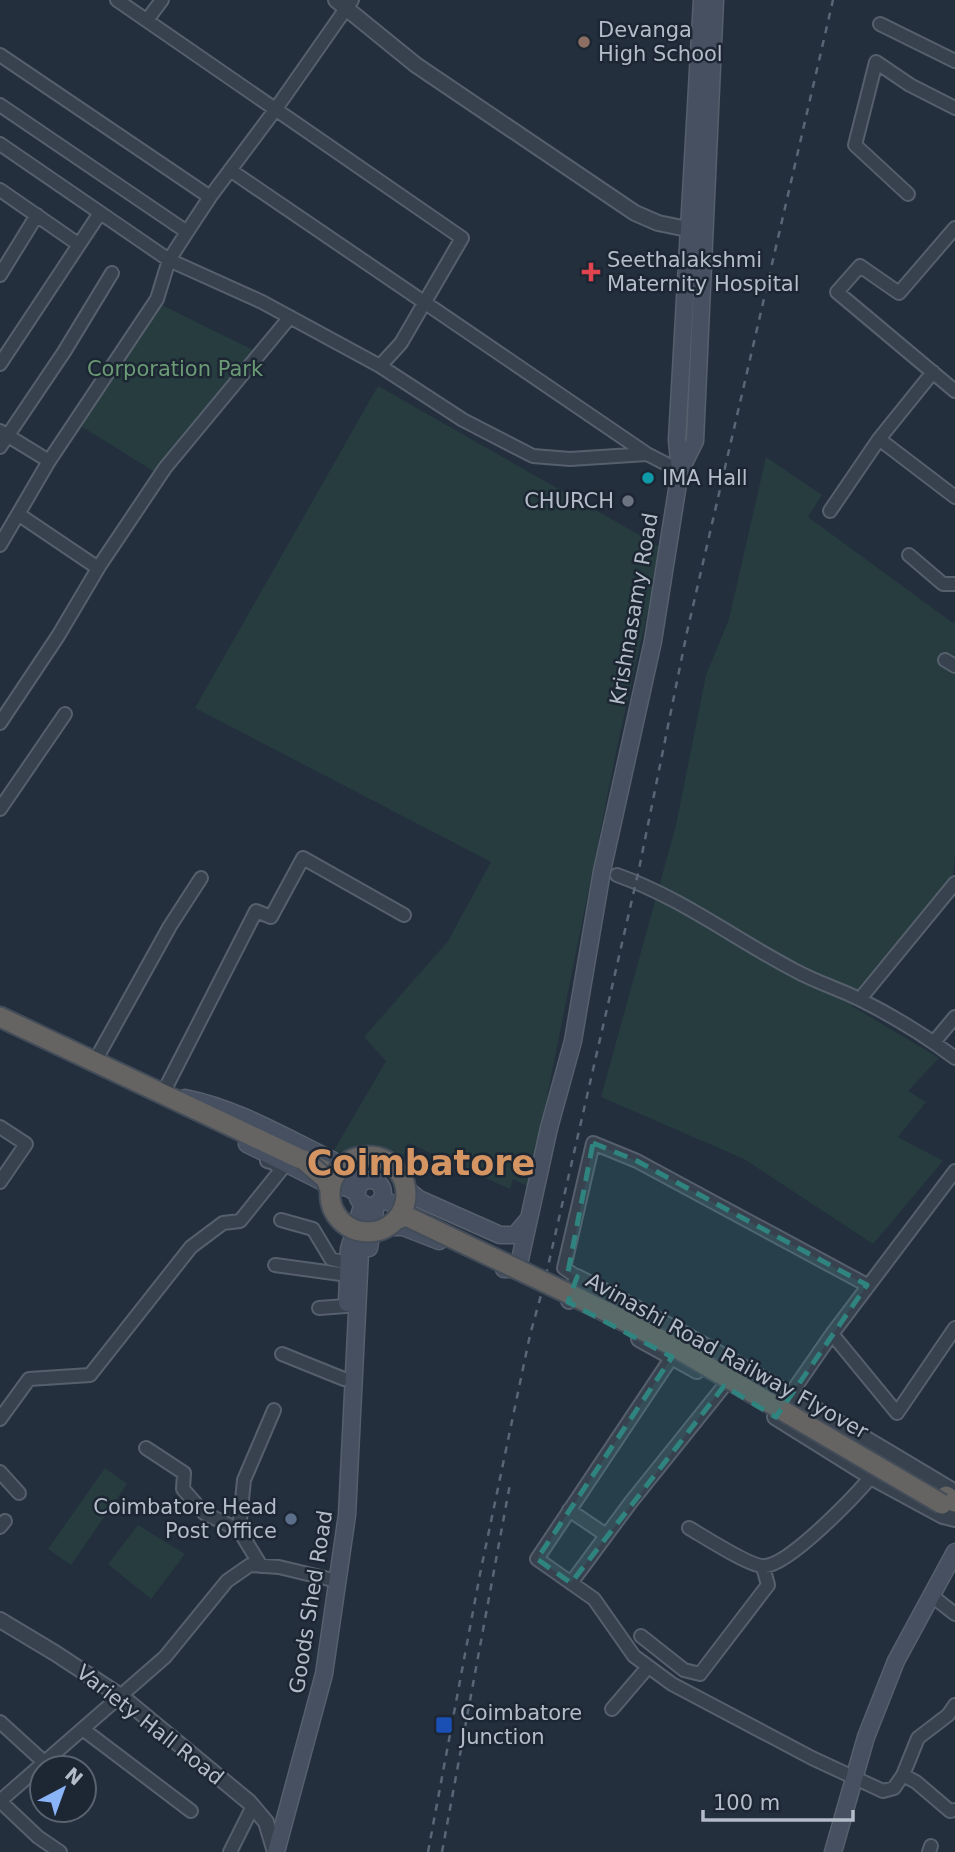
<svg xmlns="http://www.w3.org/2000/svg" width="955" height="1852" font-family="'DejaVu Sans',sans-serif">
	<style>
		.green { fill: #263c3f }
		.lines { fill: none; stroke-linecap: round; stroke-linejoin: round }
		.minor-casing { stroke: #565f6c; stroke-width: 16 }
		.tertiary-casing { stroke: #565f6c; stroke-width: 18 }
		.secondary-casing { stroke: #565f6c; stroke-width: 19 }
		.trunk-casing { stroke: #434c59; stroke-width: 23 }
		.minor { stroke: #38414e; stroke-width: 12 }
		.tertiary { stroke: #38414e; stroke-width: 14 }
		.secondary { stroke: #465061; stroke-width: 16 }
		.trunk { stroke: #656462; stroke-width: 19 }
		.rail { stroke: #5a6575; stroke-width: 2.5; stroke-dasharray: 7 7; stroke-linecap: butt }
		.trunk-bridge-casing { stroke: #434c59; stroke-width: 23; stroke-linecap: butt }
		.trunk-bridge { stroke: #656462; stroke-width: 19 }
		.marked { fill: #308480; fill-opacity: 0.2; stroke: #308480; stroke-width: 5; stroke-dasharray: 14 9; stroke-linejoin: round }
		.education-dot { fill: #8d6e63; stroke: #1d2633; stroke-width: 2.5 }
		.health-dot { fill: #e0444e; stroke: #1d2633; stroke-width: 2.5 }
		.culture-dot { fill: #0f9aa8; stroke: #1d2633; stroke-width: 2.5 }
		.worship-dot { fill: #6b7280; stroke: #1d2633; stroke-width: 2.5 }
		.service-dot { fill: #5c6f8a; stroke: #1d2633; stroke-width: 2.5 }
		.transit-dot { fill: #1a4fb4; stroke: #1d2633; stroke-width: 2.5 }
		.labels { text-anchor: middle; stroke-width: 5; stroke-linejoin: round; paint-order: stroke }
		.poi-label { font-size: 21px; fill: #b4bcc9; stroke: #1d2633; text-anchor: start }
		.park-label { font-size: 21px; fill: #6b9a76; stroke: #1d2633 }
		.street-label { font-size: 21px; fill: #b4bcc9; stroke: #1d2633 }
		.town-label { font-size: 35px; font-weight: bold; fill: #d59563; stroke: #1d2633 }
	</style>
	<rect width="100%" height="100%" fill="#242f3e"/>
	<path class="green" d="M 158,303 L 255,351 L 155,472 L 79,425 Z
		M 378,386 L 662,548 L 618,743 L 529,1187 L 513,1179 L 510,1189 L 408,1143 L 403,1157 L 369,1147 L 346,1153 L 340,1151 L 332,1154 L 386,1061 L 364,1037 L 448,941 L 491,862 L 195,708 Z
		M 766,457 L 822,495 L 808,517 L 953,623 L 955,621 L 955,856 L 953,875 L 852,1006 L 939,1058 L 908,1091 L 926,1102 L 898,1137 L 943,1161 L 873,1244 L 744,1159 L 601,1097 L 676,825 L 706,675 L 729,619 Z
		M 105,1468 L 127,1484 L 71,1565 L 48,1549 Z
		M 138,1525 L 185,1554 L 151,1599 L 108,1564 Z"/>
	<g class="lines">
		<g class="minor-casing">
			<path id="minor" d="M 117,0 L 462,238 L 401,343 L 380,366
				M 147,20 L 162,0
				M 880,24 L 955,61
				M 0,55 L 210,197
				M 0,105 L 187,232
				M 0,144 L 169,260 L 262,302 L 380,366 L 463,420 L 533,456 L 570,459 L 647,454
				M 230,170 L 647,454 L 680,471
				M 0,190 L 78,244
				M 908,194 L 855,145 L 876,62 L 910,85 L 955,108
				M 955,228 L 899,293 L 860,266 L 837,292 L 955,391
				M 0,275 L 37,215
				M 0,364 L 100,213
				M 0,431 L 49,461
				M 879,439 L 955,497
				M 0,447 L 64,352 L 112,273
				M 830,511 L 879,439 L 933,372
				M 18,514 L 98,568
				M 0,545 L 49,461 L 157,299 L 169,260 L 187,232 L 210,197 L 275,110 L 352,0
				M 909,555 L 943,584 L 955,584
				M 945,660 L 955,666
				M 0,723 L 58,636 L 100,565 L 165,468 L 290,317
				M 0,809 L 65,714
				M 617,875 C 684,899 734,939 796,971 C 816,982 839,989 859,999 C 893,1016 926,1036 955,1058
				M 860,999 L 955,883
				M 934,1042 L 955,1017
				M 95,1061 L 170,926 L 201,878
				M 163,1093 L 256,911 L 271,917 L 303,858 L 404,915
				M 0,1127 L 26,1144 L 0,1182
				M 281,1220 L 313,1229 L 331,1259 L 348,1263
				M 275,1265 L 348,1275
				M 577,1277 L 564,1268 L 593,1143 L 637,1161 L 867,1285
				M 319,1308 L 346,1306
				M 832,1334 L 897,1413 L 955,1328
				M 282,1354 L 344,1379
				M 672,1357 L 537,1559 L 594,1599 L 634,1656 L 672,1684 L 812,1758 L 883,1791 L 894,1788 L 903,1775 L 916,1782 L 950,1811 L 955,1810
				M 785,1402 L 832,1334 L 955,1171
				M 0,1419 L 29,1379 L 90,1375 L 191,1247 L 223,1223 L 240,1221 L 281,1170 L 274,1163 L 267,1161
				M 146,1448 L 184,1473 L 183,1489 L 204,1513 L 239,1530 L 261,1566
				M 0,1472 L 19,1493
				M 569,1510 L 606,1535
				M 0,1527 L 5,1521
				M 689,1528 C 703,1536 752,1568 765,1566 C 790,1564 853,1498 871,1477
				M 239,1530 L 244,1480 L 274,1410
				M 571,1583 L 631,1502 L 724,1386
				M 932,1596 L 955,1614
				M 641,1636 L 684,1670 L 700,1674 L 768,1585 L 763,1567
				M 612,1709 L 648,1667
				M 0,1722 L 45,1763
				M 84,1730 L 191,1811
				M 903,1775 L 918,1738 L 948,1715 L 955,1705
				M 0,1801 L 165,1657 L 227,1581 L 250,1565 L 279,1567 L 337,1581
				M 0,1801 L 38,1837 L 60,1852
				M 230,1852 L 253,1806
				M 929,1852 L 931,1846"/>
		</g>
		<g class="tertiary-casing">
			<path id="tertiary" d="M 336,0 L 416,65 L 635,213 L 658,223 L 697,231
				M 569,1301 L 577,1277 C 706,1343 830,1417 955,1492
				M 639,1339 L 697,1371
				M 775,1417 L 871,1477 L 943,1516 L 955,1519
				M 0,1620 L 55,1653 L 122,1697 L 249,1802 L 266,1822 L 275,1852"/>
		</g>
		<g class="secondary-casing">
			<path id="secondary" d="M 681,469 L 695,441 L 715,0
				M 185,1098 C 236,1108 285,1137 332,1160 C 344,1166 350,1177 363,1182
				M 247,1144 L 321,1181 L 348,1188 L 357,1193
				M357 1193a13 13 0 1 1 26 0a13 13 0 1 1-26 0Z
				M 405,1188 L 419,1199 L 500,1235 L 515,1235 L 527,1221
				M 381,1199 L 401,1207
				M 388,1227 L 403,1227 L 439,1241
				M 369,1248 L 376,1204
				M 504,1269 L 515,1269 L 519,1264 L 549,1128 L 573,1041 L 602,871 L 653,641 L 680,471 L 677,440 L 702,0
				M 347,1303 L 349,1249 L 363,1203
				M 276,1852 L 324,1674 L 347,1515 L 361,1232
				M 833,1852 L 866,1737 L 896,1661 L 955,1552"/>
		</g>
		<g class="trunk-casing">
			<path id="trunk" d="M 0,1017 L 328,1172 L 337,1171
				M 946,1496 L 955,1502"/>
		</g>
		<use href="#minor" class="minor"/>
		<use href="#tertiary" class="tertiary"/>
		<use href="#secondary" class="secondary"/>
		<use href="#trunk" class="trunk"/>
		<path class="rail" d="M 428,1852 L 480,1574 L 530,1335 L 543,1288 L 639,869 L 687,632 L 833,0
			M 442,1852 L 510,1484"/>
		<g class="trunk-bridge-casing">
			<path id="trunk-bridge" d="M330 1194a38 38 0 1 1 76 0a38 38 0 1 1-76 0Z
				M 304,1160 L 326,1179 L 330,1190
				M 396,1220 L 406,1216 L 607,1312 L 671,1345 L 942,1504"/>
		</g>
		<use href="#trunk-bridge" class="trunk-bridge"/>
	</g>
	<path class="marked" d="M 593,1143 L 637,1161 L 867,1285 L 776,1417 L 724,1386 L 571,1583 L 537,1559 L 672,1357 L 568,1302 L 577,1277 L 568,1272 Z"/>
	<circle class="education-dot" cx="584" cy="42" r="7"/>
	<path class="health-dot" d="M587.5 261.5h7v7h7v7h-7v7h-7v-7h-7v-7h7z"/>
	<circle class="culture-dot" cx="648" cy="478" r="7"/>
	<circle class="worship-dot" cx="628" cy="501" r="7"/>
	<circle class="service-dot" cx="291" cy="1519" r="7"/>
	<rect class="transit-dot" x="435" y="1716" width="18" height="18" rx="3.5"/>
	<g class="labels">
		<g class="poi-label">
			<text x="598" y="37">Devanga<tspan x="598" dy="24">High School</tspan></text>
			<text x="607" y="267">Seethalakshmi<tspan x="607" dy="24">Maternity Hospital</tspan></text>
			<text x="662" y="485">IMA Hall</text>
			<text x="614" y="508" text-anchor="end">CHURCH</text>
			<text x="277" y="1514" text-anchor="end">Coimbatore Head<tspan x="277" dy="24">Post Office</tspan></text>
			<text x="460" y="1720">Coimbatore<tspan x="460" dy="24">Junction</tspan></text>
		</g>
		<g class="park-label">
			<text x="175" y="376">Corporation Park</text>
		</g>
		<g class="street-label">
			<text transform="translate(634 609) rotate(-80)" y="7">Krishnasamy Road</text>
			<text transform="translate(727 1356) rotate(29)" y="7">Avinashi Road Railway Flyover</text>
			<text transform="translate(311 1602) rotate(-81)" y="7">Goods Shed Road</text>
			<text transform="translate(150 1725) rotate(38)" y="7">Variety Hall Road</text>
		</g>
		<g class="town-label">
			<text x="421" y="1175">Coimbatore</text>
		</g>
	</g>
	<g transform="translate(63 1789) rotate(41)"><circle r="33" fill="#1d2633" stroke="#59626f" stroke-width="2"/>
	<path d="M0-5L12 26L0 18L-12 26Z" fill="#8ab4f8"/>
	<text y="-10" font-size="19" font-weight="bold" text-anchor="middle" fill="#b4bcc9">N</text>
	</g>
	<path d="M703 1810v10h150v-10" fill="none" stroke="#b4bcc9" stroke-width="3.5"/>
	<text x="713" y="1810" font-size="21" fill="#b4bcc9" stroke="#1d2633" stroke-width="5" paint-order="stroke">100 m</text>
</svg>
